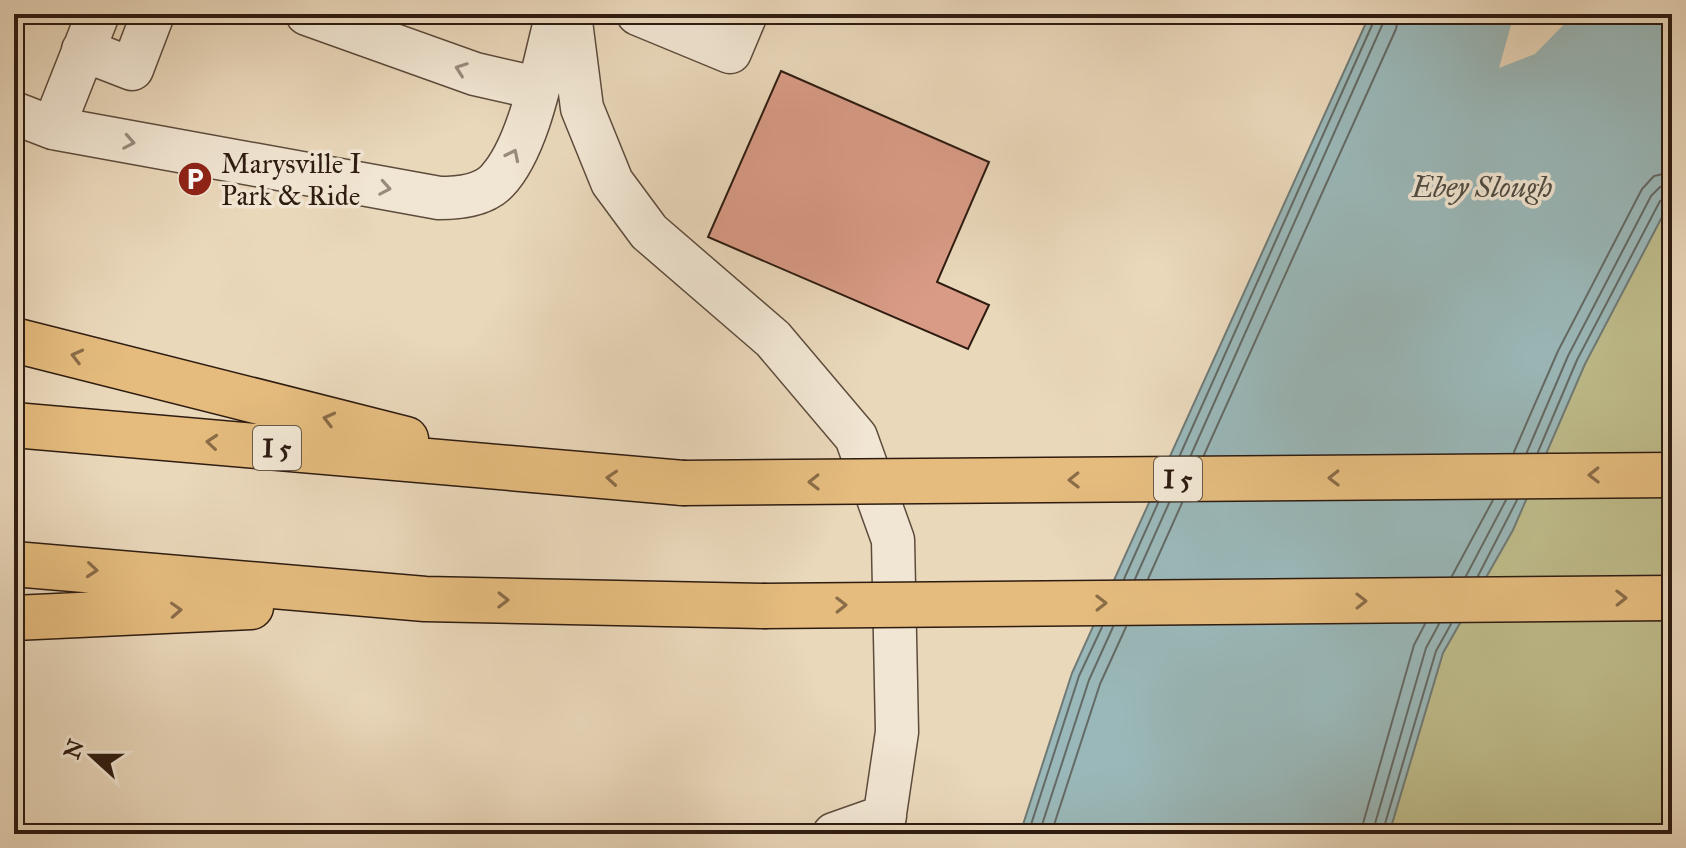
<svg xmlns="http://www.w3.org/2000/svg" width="1686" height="848" font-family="'IM FELL Great Primer',serif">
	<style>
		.green { fill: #bfbc8b; stroke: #766c4e; stroke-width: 2 }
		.water { fill: #9ab8b9; stroke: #6f7a76; stroke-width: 2 }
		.pier { fill: #ead8bb }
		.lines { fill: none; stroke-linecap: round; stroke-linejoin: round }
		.shore { stroke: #646a65; stroke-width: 2 }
		.building { fill: #d99b86; stroke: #2e1c11; stroke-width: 2 }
		.minor-casing { stroke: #5d4b3c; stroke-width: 45 }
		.highway-casing { stroke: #2e1c11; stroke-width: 47 }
		.minor { stroke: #f1e6d3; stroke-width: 42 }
		.highway { stroke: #e5bc7e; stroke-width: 44 }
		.highway-bridge-casing { stroke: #2e1c11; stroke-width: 47; stroke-linecap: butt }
		.highway-bridge { stroke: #e5bc7e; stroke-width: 44 }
		.oneway { stroke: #998b7c }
		.oneway2 { stroke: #8a6c48 }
		.labels { text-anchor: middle; stroke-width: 7; stroke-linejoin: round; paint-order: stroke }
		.shield { fill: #f1e6d3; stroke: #68594b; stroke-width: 2 }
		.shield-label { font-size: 26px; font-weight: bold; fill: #2e1c11 }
		.poi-label { font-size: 28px; fill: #2e1c11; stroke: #f1e6d3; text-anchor: start }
		.water-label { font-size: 30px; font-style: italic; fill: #4e4b43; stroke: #f1e6d3 }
	</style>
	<rect width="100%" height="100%" fill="#ead8bb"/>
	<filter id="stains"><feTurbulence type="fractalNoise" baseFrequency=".0025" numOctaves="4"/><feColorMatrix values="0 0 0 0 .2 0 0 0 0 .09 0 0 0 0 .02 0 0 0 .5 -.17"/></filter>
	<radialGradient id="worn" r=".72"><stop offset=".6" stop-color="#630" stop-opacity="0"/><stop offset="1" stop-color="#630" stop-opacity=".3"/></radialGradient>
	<path class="green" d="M 1672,183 L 1672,834 L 1351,834 Z"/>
	<path class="water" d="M 1370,14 L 1672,14 L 1672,198 L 1585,364 L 1513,530 L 1443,653 L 1389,834 L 1020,834 L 1072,673 Z"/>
	<path class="pier" d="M 1521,14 L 1574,14 L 1535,54 L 1499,68 L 1511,25 Z"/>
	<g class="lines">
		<path class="shore" d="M 1514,452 L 1558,351 L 1642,189 L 1654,176 L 1672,172
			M 1527,452 L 1568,356 L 1651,196 L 1660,187 L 1672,184
			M 1538,452 L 1577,360 L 1660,201 L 1672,194
			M 1180,455 L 1377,14
			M 1191,455 L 1387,14
			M 1204,455 L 1396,29 L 1399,14
			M 1452,576 L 1493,500
			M 1466,576 L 1506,500
			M 1478,576 L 1517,500
			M 1124,579 L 1158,503
			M 1135,579 L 1169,503
			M 1148,579 L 1182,503
			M 1028,834 L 1079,676 L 1102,627
			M 1039,834 L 1089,680 L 1113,627
			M 1051,834 L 1100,684 L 1126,627
			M 1360,834 L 1414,645 L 1425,624
			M 1372,834 L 1426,648 L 1439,624
			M 1382,834 L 1436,651 L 1451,624"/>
	</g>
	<path class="building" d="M 781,71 L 989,162 L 937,282 L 989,305 L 968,349 L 708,237 Z"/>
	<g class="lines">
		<g class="minor-casing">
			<path id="minor" d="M 307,14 L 475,74 L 536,88
				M 570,14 L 582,108 L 612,182 L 649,232 L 773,339 L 856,437 L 893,540 L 897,732 L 882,834
				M 638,14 L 730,52 L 746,14
				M 83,50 L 132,69 L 153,14
				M 14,113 L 53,128 L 439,198 C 458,198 483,196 497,181 C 531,145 544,61 557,14
				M 53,128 L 98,14
				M 834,834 L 885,816"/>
		</g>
		<g class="highway-casing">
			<path id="highway" d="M 14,340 L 406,439
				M 14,425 L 683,483
				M 14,564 L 425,599 L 763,606
				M 14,618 L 251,607"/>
		</g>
		<use href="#minor" class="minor"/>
		<use href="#highway" class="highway"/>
		<g class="highway-bridge-casing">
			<path id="highway-bridge" d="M 683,483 L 1672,475
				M 763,606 L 1672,598"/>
		</g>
		<use href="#highway-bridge" class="highway-bridge"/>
	</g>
	<defs><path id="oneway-chevron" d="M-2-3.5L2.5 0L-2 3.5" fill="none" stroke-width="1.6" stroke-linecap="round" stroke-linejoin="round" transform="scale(2)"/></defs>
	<g class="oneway">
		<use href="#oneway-chevron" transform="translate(461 69) rotate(-160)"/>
		<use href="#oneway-chevron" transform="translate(129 142) rotate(10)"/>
		<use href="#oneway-chevron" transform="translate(513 155) rotate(-64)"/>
		<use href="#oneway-chevron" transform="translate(385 188) rotate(10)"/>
	</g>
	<g class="oneway2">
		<use href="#oneway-chevron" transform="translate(77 356) rotate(-166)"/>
		<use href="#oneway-chevron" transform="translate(329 419) rotate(-166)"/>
		<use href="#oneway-chevron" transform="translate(212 442) rotate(-175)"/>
		<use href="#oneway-chevron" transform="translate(1594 475) rotate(179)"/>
		<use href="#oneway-chevron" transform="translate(612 478) rotate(-176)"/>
		<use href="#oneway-chevron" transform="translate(1334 478) rotate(179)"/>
		<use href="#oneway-chevron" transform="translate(1074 480) rotate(179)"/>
		<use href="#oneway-chevron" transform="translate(814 482) rotate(179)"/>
		<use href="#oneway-chevron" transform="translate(92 570) rotate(5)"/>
		<use href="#oneway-chevron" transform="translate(1621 598) rotate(-1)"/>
		<use href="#oneway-chevron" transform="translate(503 600) rotate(1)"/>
		<use href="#oneway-chevron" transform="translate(1361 601) rotate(-1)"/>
		<use href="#oneway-chevron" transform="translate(1101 603) rotate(-1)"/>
		<use href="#oneway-chevron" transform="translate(841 605) rotate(-1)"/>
		<use href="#oneway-chevron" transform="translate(176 610) rotate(-3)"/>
	</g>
	<defs>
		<g id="parking-disc" transform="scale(1.8)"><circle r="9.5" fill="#8f2418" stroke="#f1e6d3"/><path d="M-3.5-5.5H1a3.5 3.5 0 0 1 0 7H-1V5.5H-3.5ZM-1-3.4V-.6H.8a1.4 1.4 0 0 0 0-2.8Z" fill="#fff"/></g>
	</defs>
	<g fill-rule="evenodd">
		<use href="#parking-disc" x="195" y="179"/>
	</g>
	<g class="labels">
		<g class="shield">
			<rect x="253" y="426" width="48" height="44" rx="6"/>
			<rect x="1154" y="457" width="48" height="44" rx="6"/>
		</g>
		<g class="shield-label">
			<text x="277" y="457">I 5</text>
			<text x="1178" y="488">I 5</text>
		</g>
		<g class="poi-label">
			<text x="221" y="173">Marysville I<tspan x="221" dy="32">Park &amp; Ride</tspan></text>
		</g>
		<g class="water-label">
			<text x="1482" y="197">Ebey Slough</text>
		</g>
	</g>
	<rect width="1686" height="848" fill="none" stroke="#ead8bb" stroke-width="48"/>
	<rect x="16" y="16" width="1654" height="816" fill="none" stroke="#2e1c11" stroke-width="4"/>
	<rect x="24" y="24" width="1638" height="800" fill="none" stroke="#2e1c11" stroke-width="2"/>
	<g transform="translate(92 756) rotate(291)" stroke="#f1e6d3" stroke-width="6" paint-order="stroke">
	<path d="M0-6L14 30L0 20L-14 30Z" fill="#2e1c11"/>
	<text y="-12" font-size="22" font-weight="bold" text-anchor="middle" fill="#2e1c11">N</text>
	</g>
	<rect width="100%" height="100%" filter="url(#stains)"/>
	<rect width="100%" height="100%" fill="url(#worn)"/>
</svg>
